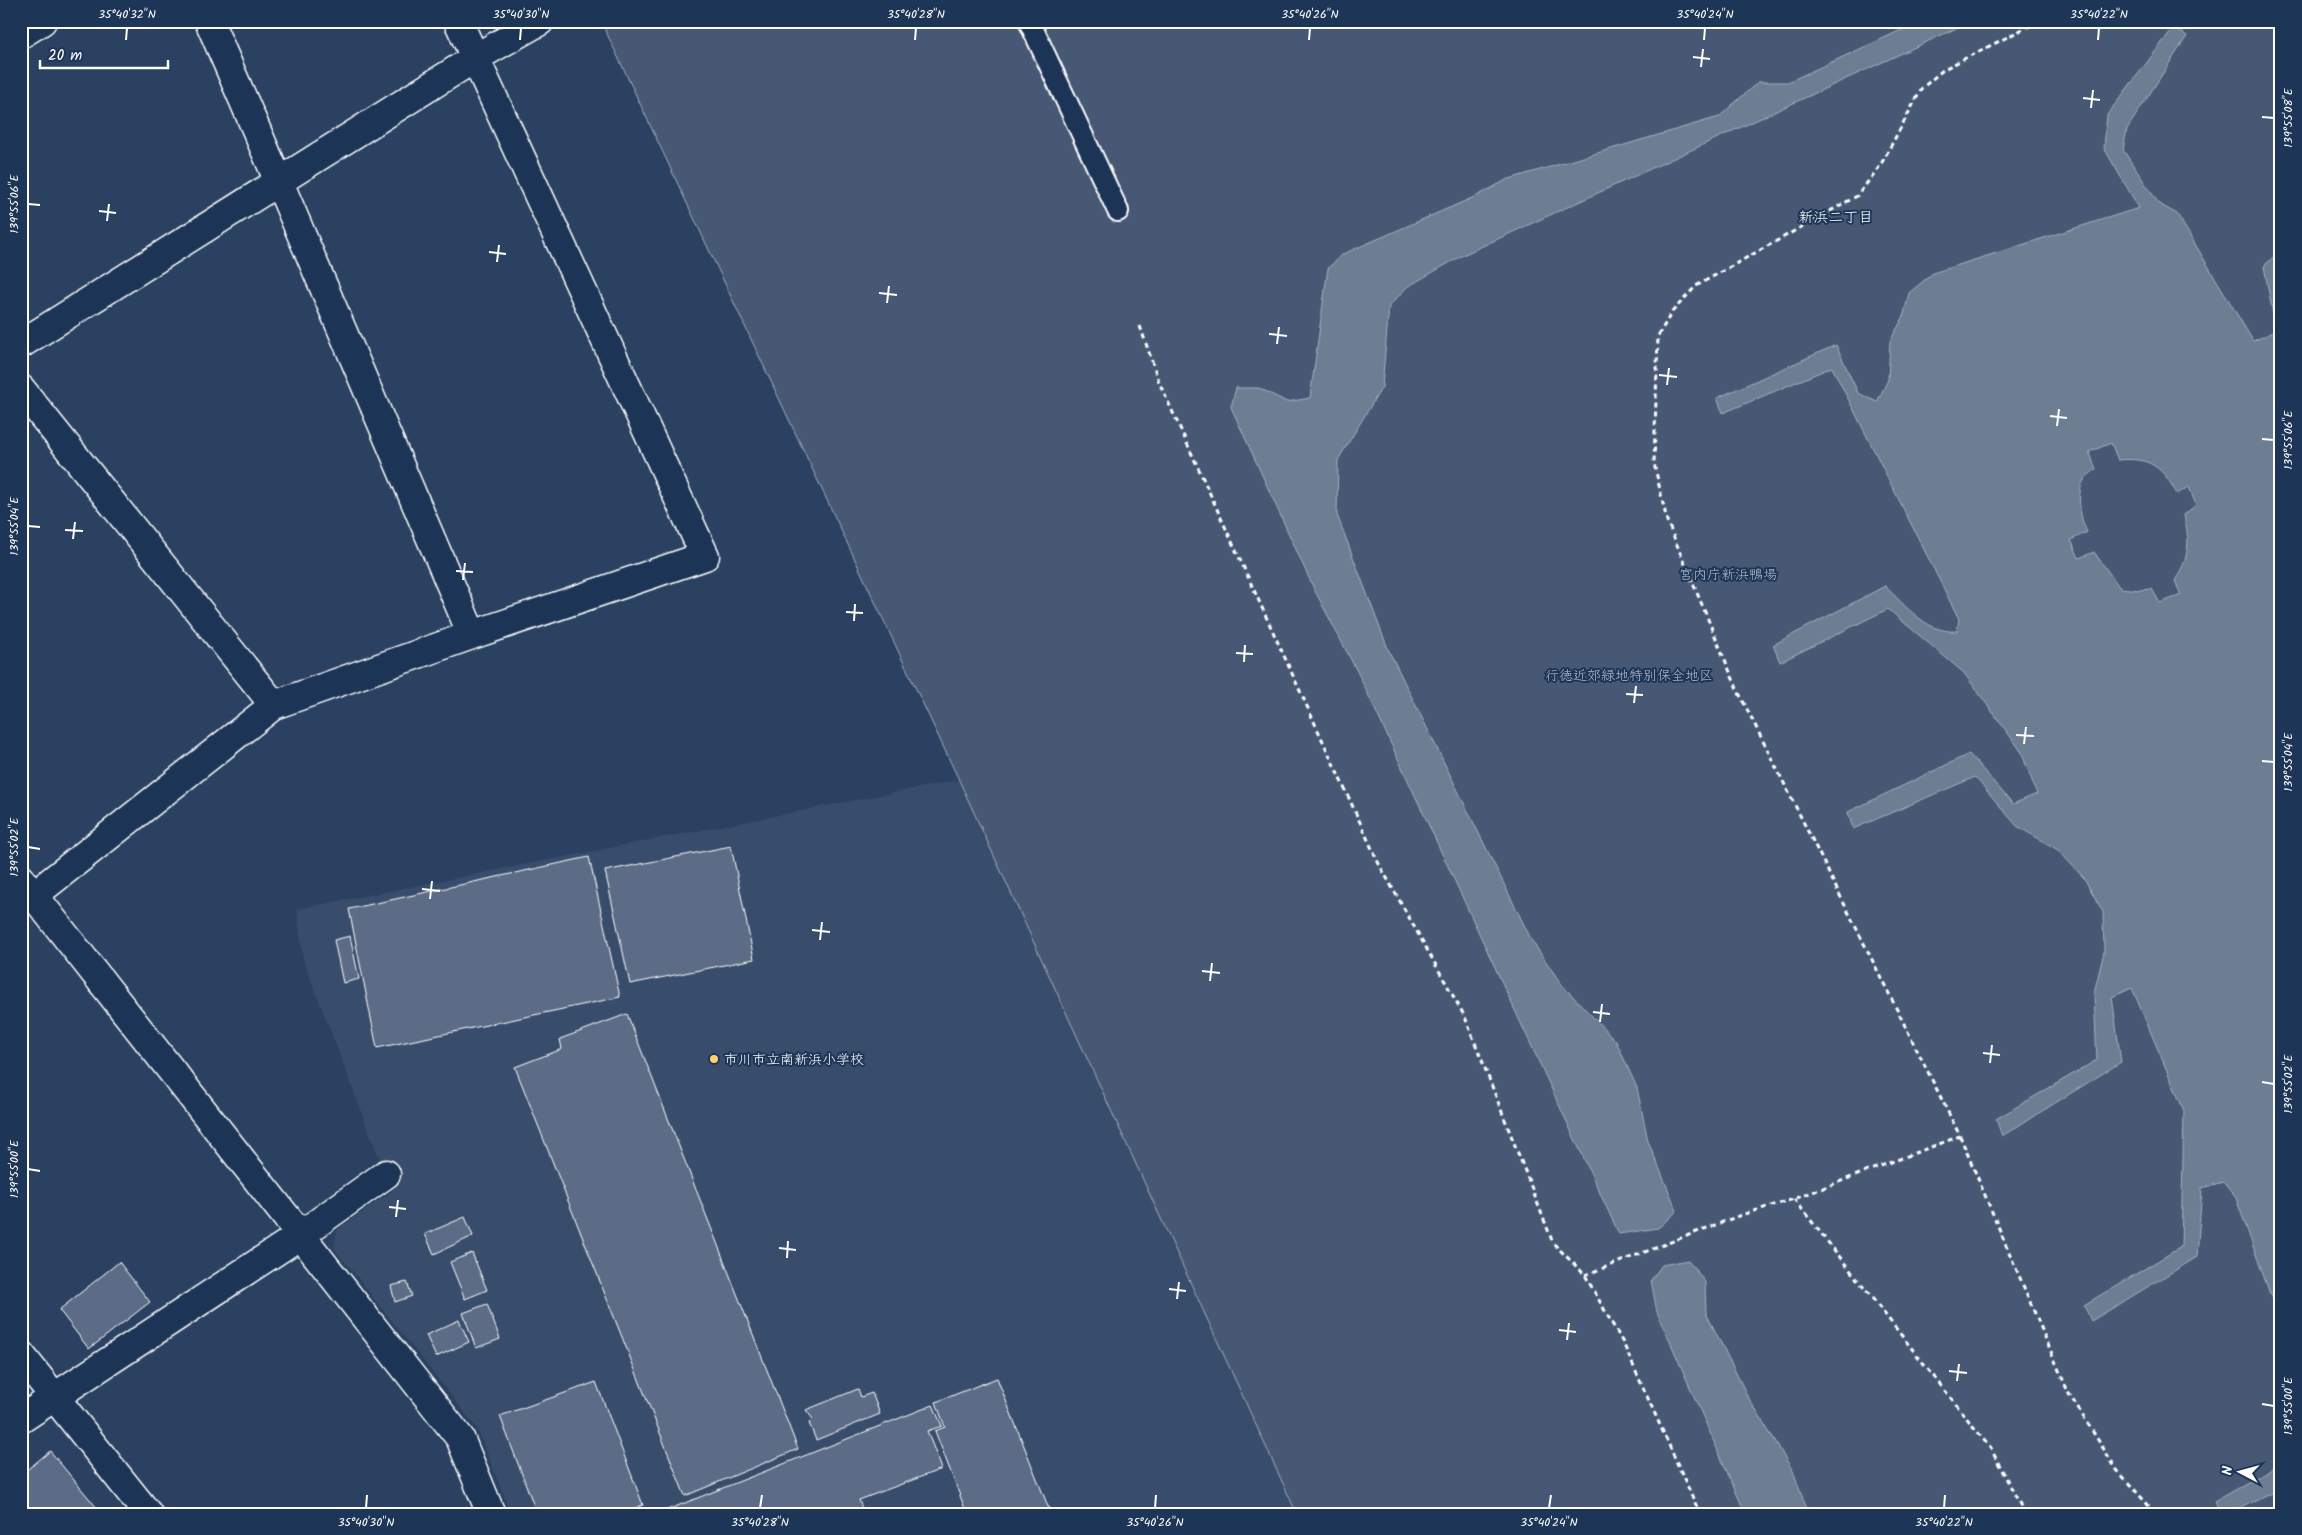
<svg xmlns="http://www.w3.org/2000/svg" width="2302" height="1535" font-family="Kalam,'Klee One',sans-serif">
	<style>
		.built { fill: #394e6c }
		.green { fill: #465975; stroke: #a2acba }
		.water { fill: #6d7d92; stroke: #a7b1be; fill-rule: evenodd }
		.building { fill: #5b6c86; stroke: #fff }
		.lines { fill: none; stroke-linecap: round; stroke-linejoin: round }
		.service-casing { stroke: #fff; stroke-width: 24 }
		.minor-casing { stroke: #fff; stroke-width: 31 }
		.tertiary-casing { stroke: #fff; stroke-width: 31 }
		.path { stroke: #fff; stroke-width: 3; stroke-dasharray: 5 4; stroke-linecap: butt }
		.service { stroke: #1d3557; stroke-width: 20 }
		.minor { stroke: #1d3557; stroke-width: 28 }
		.tertiary { stroke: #1d3557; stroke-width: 28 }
		.ticks { fill: none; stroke: #fff; stroke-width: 2 }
		.poi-dot { fill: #ffd166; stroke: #1d3557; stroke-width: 2 }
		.labels { text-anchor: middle; stroke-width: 4; stroke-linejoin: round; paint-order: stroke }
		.park-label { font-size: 14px; fill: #b5bdc8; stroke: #1d3557 }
		.poi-label { font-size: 14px; fill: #fff; stroke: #1d3557; text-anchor: start }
		.neighbourhood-label { font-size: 15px; fill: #fff; stroke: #1d3557 }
		.neatline { fill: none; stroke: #fff; stroke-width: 2 }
		.ticks-label { font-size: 12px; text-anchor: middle; fill: #fff }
	</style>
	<rect width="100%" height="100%" fill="#2a4161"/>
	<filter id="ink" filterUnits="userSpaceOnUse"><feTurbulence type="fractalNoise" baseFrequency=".02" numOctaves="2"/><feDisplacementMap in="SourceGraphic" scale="10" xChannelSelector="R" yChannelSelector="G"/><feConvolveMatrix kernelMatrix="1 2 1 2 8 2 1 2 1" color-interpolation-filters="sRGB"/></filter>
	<g filter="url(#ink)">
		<path class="built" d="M 959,780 L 1297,1514 L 511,1514 L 477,1428 L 334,1248 L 337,1230 L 392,1191 L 303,959 L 297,909 Z"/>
		<path class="green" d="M 601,21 L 2281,21 L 2281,1514 L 1297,1514 L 959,780 Z"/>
		<path class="water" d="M 1921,21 L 1972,21 L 1463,255 L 1407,287 L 1389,306 L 1382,387 L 1338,460 L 1337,515 L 1388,649 L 1532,941 L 1562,985 L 1616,1041 L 1637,1088 L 1648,1141 L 1677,1211 L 1658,1228 L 1619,1234 L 1359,675 L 1314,589 L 1231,407 L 1236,388 L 1259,388 L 1287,402 L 1310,398 L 1328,268 L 1343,254 L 1479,195 L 1506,180 L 1719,117 L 1758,82 L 1788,82 Z
			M 2174,27 L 2187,36 L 2127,129 L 2123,150 L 2159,204 L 2177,214 L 2253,341 L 2276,331 L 2264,266 L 2281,250 L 2281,1325 L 2236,1198 L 2223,1182 L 2202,1188 L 2197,1257 L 2091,1321 L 2084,1305 L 2181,1247 L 2184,1111 L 2132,988 L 2112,997 L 2121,1062 L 2002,1136 L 1996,1119 L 2097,1060 L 2094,993 L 2104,952 L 2103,912 L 2084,878 L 2058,850 L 2017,826 L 1975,777 L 1853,829 L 1848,812 L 1969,754 L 2013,804 L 2037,794 L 2021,751 L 1964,673 L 1888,609 L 1780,662 L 1773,645 L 1885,586 C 1905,605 1927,634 1957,631 L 1959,619 L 1832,367 L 1723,413 L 1717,398 L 1836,345 L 1858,393 L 1877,402 L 1888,380 L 1890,341 L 1903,318 L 1909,293 L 1933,273 L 2139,208 L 2104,148 L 2107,115 ZM 2111,443 L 2118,460 C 2151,457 2162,467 2177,494 L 2189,487 L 2196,505 L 2184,515 C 2190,543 2190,555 2175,581 L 2181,595 L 2160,603 L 2152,589 L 2139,590 L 2120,588 L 2094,552 L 2079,558 L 2071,540 L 2087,532 C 2080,519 2076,493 2084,480 C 2086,476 2092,473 2096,469 L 2089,452 Z
			M 1688,1260 L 1705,1282 L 1706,1313 L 1749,1399 L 1793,1471 L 1807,1509 L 1807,1514 L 1747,1514 L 1743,1508 L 1657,1312 L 1651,1280 L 1662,1265 Z
			M 2281,1463 L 2281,1488 L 2230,1514 L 2221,1514 L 2215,1501 Z"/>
		<path class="building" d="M 731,846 L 754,959 L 630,984 L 605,871 Z
			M 589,857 L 620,997 L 377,1048 L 349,909 Z
			M 350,936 L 359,979 L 343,983 L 334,940 Z
			M 627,1014 L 798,1449 L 685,1496 L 515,1067 L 562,1049 L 560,1039 Z
			M 465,1217 L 473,1236 L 434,1254 L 425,1234 Z
			M 472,1253 L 487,1290 L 465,1299 L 450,1262 Z
			M 119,1262 L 150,1302 L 89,1349 L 59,1310 Z
			M 407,1282 L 412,1296 L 395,1302 L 391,1286 Z
			M 487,1304 L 500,1339 L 476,1348 L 463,1313 Z
			M 459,1320 L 469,1342 L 436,1357 L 426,1335 Z
			M 997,1378 L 1051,1514 L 967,1514 L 935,1431 L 945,1427 L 936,1402 Z
			M 596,1382 L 643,1505 L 619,1514 L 537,1514 L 500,1416 Z
			M 858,1389 L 861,1397 L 872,1393 L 880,1414 L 816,1440 L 809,1423 L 813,1419 L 806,1410 Z
			M 933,1405 L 942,1426 L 927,1431 L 942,1469 L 859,1500 L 864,1514 L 657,1514 Z
			M 50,1451 L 102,1514 L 21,1514 L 21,1475 Z"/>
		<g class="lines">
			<g class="service-casing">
				<path id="service" d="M 1029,21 L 1118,211"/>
			</g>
			<g class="minor-casing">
				<path id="minor" d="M 21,34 L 42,21
					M 279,182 L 472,635
					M 21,344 L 475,58 L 540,21
					M 21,389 L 274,705
					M 21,879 L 460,1438 L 491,1514
					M 34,895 L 274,705 L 472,635 L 705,556 L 458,21
					M 21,1355 L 148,1514
					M 21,1419 L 302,1234 L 386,1174"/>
			</g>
			<g class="tertiary-casing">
				<path id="tertiary" d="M 209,21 L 279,182"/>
			</g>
			<path class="path" d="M 2039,21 L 1944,69 L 1922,88 L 1880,166 L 1857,196 L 1696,286 L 1672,312 L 1658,336 L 1654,463 L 1667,521 L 1738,691 L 1960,1136 L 2069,1394 L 2117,1470 L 2156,1514
				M 1140,326 L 1159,382 L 1379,864 L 1465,1017 L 1553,1243 L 1585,1275 L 1623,1343 L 1700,1514
				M 1794,1199 L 1991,1449 L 2025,1514
				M 1585,1275 L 1741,1215 L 1794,1199 L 1960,1136"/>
			<use href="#service" class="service"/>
			<use href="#minor" class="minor"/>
			<use href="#tertiary" class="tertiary"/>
		</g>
	</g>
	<path class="ticks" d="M 126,40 L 127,28M 520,40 L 521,28M 915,40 L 916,28M 1309,40 L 1310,28M 1704,40 L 1705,28M 2098,40 L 2099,28M 1693,57 L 1710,59M 1701,67 L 1703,49M 2083,98 L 2100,100M 2091,108 L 2093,90M 2262,117 L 2274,118M 28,204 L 40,205M 99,211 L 116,213M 107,221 L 109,204M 489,252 L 506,254M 497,262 L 499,245M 879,293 L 897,295M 887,303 L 889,286M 1269,334 L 1287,336M 1277,344 L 1279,327M 1659,375 L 1677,377M 1667,385 L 1669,368M 2050,416 L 2067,418M 2057,426 L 2059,409M 2262,439 L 2274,440M 28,526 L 40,527M 65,530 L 83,531M 73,539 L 75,522M 456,571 L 473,572M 463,580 L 465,563M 846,612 L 863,613M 854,621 L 855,604M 1236,653 L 1253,654M 1244,662 L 1245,645M 1626,694 L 1643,695M 1634,703 L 1636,686M 2016,735 L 2034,736M 2024,744 L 2026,727M 2262,761 L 2274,762M 28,847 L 40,849M 422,889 L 440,891M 430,899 L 432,881M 812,930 L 830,932M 820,940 L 822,922M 1202,971 L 1220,973M 1210,981 L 1212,963M 1593,1012 L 1610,1014M 1600,1022 L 1602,1004M 1983,1053 L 2000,1055M 1990,1063 L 1992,1045M 2262,1082 L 2274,1084M 28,1169 L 40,1171M 389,1207 L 406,1209M 396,1217 L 398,1200M 779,1248 L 796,1250M 787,1258 L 788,1241M 1169,1289 L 1186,1291M 1177,1299 L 1179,1282M 1559,1330 L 1576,1332M 1567,1340 L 1569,1323M 1949,1371 L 1967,1373M 1957,1381 L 1959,1364M 2262,1404 L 2274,1406M 366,1508 L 367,1495M 760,1508 L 762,1495M 1155,1508 L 1156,1495M 1549,1508 L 1551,1495M 1944,1508 L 1945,1495"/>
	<circle class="poi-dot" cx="714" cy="1059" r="5"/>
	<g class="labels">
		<g class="park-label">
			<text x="1728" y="579">宮内庁新浜鴨場</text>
			<text x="1629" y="680">行徳近郊緑地特別保全地区</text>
		</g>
		<g class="poi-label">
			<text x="724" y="1064">市川市立南新浜小学校</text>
		</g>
		<g class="neighbourhood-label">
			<text x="1836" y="222">新浜二丁目</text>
		</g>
	</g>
	<rect width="2302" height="1535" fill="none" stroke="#1d3557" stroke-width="55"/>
	<g transform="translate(2240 1472) rotate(276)" stroke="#1d3557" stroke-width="4" paint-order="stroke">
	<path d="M0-4L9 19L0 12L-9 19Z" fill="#ffffff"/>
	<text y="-8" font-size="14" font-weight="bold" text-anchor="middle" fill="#ffffff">N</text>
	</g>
	<path d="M40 60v8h128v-8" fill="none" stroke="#ffffff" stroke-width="2.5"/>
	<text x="48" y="60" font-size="15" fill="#ffffff" stroke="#1d3557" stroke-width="4" paint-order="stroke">20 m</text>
	<rect x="28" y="28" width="2246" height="1480" class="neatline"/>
	<g class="ticks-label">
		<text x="127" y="18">35°40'32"N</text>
		<text x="521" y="18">35°40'30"N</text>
		<text x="916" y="18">35°40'28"N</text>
		<text x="1310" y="18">35°40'26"N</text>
		<text x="1705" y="18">35°40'24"N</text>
		<text x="2099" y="18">35°40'22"N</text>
		<text transform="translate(2288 118) rotate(-90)" y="4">139°55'08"E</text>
		<text transform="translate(14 204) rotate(-90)" y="4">139°55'06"E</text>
		<text transform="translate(2288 440) rotate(-90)" y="4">139°55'06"E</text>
		<text transform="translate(14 526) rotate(-90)" y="4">139°55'04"E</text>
		<text transform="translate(2288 762) rotate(-90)" y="4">139°55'04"E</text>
		<text transform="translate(14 847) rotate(-90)" y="4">139°55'02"E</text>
		<text transform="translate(2288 1084) rotate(-90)" y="4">139°55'02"E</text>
		<text transform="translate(14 1169) rotate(-90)" y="4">139°55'00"E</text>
		<text transform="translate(2288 1406) rotate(-90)" y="4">139°55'00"E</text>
		<text x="366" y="1526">35°40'30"N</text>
		<text x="760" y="1526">35°40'28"N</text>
		<text x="1155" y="1526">35°40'26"N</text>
		<text x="1549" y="1526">35°40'24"N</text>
		<text x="1944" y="1526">35°40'22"N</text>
	</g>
</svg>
